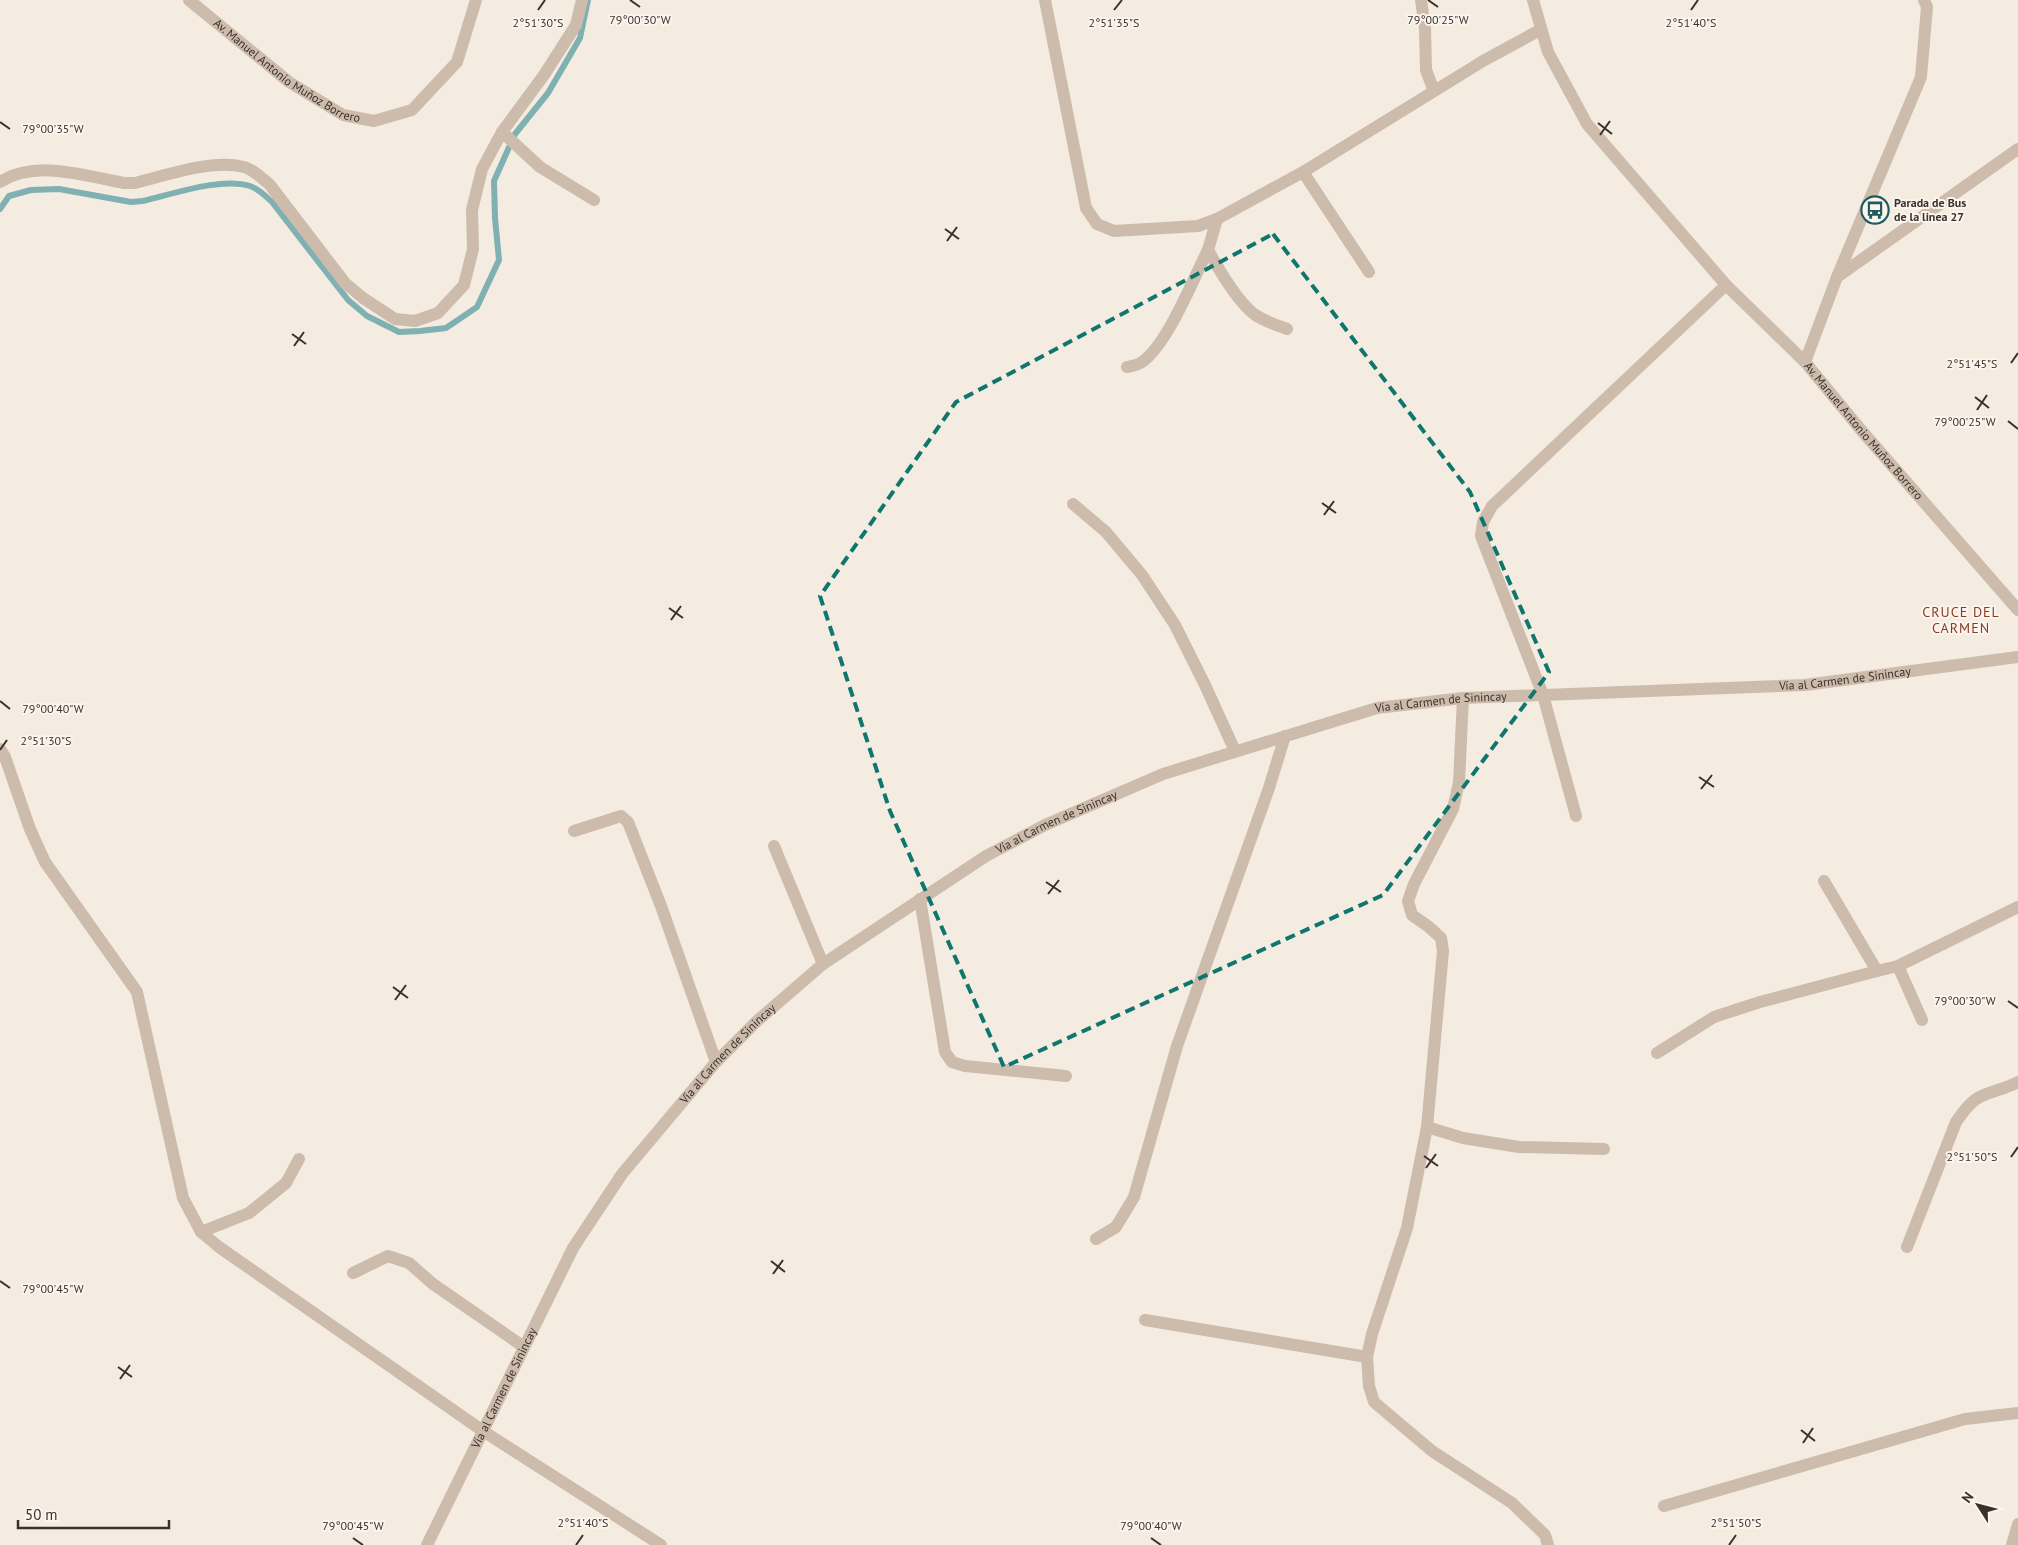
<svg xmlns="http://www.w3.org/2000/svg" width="2018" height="1545" font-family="'PT Sans',sans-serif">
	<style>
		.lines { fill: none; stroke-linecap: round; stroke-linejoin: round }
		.stream { stroke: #7fb0b2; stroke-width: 6 }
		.minor { stroke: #cdbbac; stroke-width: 12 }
		.marked { fill: none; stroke: #0f766e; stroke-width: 4; stroke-dasharray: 10 6; stroke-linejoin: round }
		.ticks { fill: none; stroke: #3b302b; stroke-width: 2 }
		.labels { text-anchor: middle; stroke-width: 4; stroke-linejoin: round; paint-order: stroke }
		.street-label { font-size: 12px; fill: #3b302b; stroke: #fbf5ee }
		.poi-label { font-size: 12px; font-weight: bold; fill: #3b302b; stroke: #fbf5ee; text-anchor: start }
		.neighbourhood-label { font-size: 14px; letter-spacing: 1px; fill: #8c3b22; stroke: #fbf5ee }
		.ticks-label { font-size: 12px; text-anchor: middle; fill: #3b302b; stroke: #fbf5ee; stroke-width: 4; stroke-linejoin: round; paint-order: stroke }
	</style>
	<rect width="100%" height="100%" fill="#f4ebe1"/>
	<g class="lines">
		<path class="stream" d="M 0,209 L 9,196 L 31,190 L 59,189 L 131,202 L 143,201 C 173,194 221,177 250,186 C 259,189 266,196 272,202 L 348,300 L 367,316 L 399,332 L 420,331 L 446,328 L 477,307 L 499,260 L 495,218 L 494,181 L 515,134 L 548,93 L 580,38 L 588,0"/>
		<g class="minor">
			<path id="s1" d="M 189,0 L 289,82 L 343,115 L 374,121 L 412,110 L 457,62 L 476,0"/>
			<path d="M 1045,0 L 1086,208 L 1097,224 L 1114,231 L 1198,226 L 1217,219 L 1303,172 L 1483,61 L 1540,30"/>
			<path d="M 1421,0 L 1425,28 L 1426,70 L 1434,91"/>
			<path d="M 1533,0 L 1548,52 L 1587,124 L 1726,285 L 1805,362"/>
			<path id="s2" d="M 1924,0 L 1927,7 L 1921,77 L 1837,277 L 1805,362 L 1861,430 L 2018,610"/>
			<path d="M 502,132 L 540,167 L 594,200"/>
			<path d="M 1303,172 L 1369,272"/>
			<path d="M 0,182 C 36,159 85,176 124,183 L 135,183 C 168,175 211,159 244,167 C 254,170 262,178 270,185 L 345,283 L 363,298 L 395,319 L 415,321 L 438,313 L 464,285 L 473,249 L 472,210 L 482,169 L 502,132 L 544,75 L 576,25 L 582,0"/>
			<path d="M 1217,219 L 1208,250 C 1218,268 1238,302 1254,314 C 1264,321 1276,325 1287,329"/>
			<path d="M 1837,277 L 2018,149"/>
			<path d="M 1127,367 C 1132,366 1138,365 1142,362 C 1168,344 1193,279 1208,250"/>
			<path d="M 1073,504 L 1106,532 L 1142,575 L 1175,625 L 1205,685 L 1235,751"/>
			<path d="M 1463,698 L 1459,782 L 1453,809 L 1414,884 L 1408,901 L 1412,915 L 1429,927 L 1441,938 L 1443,951 L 1427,1127 L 1407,1228 L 1372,1334 L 1367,1357 L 1369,1386 L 1374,1402 L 1432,1451 L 1512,1503 L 1545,1535 L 1548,1545"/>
			<path d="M 0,749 L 5,757 L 30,829 L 45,862 L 137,992 L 183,1198 L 201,1232 L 219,1247 L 483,1431 L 661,1545"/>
			<path d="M 1576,816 L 1543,695 L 1481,536 L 1483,522 L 1492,506 L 1726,285"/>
			<path d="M 574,831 L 621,816 L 628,822 L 661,906 L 716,1062"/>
			<path d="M 774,846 L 823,964"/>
			<path d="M 1824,881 L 1877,971 L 1898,966 L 2018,907"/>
			<path d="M 920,899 L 945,1052 L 952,1062 L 965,1066 L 1066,1076"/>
			<path d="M 1898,966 L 1922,1020"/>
			<path d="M 1657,1053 L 1714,1017 L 1760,1002 L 1877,971"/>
			<path d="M 1427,1127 L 1463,1138 L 1519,1147 L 1604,1149"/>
			<path d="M 201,1232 L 249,1213 L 286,1183 L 299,1159"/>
			<path d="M 1096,1239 L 1116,1227 L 1134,1197 L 1177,1046 L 1269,788 L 1285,736"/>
			<path d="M 1907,1247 L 1956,1122 C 1963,1112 1972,1099 1984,1095 C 1996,1090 2007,1088 2018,1082"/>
			<path d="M 353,1273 L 388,1256 L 409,1263 L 433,1284 L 524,1347"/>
			<path d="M 1145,1320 L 1367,1357"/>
			<path d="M 1664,1506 L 1965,1419 L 2018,1413"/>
			<path id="s3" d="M 427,1545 L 573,1248 L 622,1174 L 716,1062 L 757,1021 L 823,964 L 986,856 L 1045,825 L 1163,774 L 1377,708 L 1463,698 L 1805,685 L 2018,657"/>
			<path d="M 2012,1545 L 2018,1524"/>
		</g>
	</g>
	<path class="marked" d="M 1273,234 L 1470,492 L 1549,672 L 1383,895 L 1004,1067 L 890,811 L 820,596 L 956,402 Z"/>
	<path class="ticks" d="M 630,0 L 640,7M 1428,0 L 1438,7M 538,10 L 545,0M 1114,10 L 1122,0M 1691,10 L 1698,0M 0,122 L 10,129M 1598,123 L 1612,134M 1600,135 L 1610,121M 945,229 L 959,239M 947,241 L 957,227M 292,334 L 306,344M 294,346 L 304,332M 2011,363 L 2018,353M 1975,397 L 1989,408M 1977,410 L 1987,395M 2008,421 L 2018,429M 1322,503 L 1336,513M 1324,515 L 1334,501M 669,608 L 683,618M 671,620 L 681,606M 0,701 L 10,709M 0,750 L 7,740M 1699,777 L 1714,787M 1701,789 L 1712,775M 1046,882 L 1061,892M 1048,894 L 1059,880M 393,987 L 408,998M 395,1000 L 406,985M 2008,1001 L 2018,1008M 1424,1156 L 1438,1166M 2011,1157 L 2018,1147M 1426,1168 L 1436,1154M 771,1261 L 785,1272M 773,1274 L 783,1260M 0,1281 L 10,1288M 118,1367 L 132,1377M 120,1379 L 130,1365M 1801,1430 L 1815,1441M 1803,1443 L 1813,1428M 353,1538 L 363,1545M 1151,1538 L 1161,1545M 576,1545 L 583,1535M 1729,1545 L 1736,1535"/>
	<defs>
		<g id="bus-ring" transform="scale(1.4375)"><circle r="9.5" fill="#fbf5ee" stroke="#1f5a5e" stroke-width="1.5"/><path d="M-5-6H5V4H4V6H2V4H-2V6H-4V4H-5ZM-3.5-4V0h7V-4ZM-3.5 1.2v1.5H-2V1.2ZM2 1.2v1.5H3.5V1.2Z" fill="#1f5a5e"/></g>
	</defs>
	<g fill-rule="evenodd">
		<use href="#bus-ring" x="1875" y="210"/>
	</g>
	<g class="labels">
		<g class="street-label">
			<text dy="4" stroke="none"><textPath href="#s1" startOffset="122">Av. Manuel Antonio Muñoz Borrero</textPath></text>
			<text dy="4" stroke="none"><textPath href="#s2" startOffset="476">Av. Manuel Antonio Muñoz Borrero</textPath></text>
			<text dy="4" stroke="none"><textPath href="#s3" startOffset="1795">Vía al Carmen de Sinincay</textPath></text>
			<text dy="4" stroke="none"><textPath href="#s3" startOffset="1390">Vía al Carmen de Sinincay</textPath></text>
			<text dy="4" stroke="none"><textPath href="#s3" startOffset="985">Vía al Carmen de Sinincay</textPath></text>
			<text dy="4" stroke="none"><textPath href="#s3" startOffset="580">Vía al Carmen de Sinincay</textPath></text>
			<text dy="4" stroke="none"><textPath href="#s3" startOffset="175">Vía al Carmen de Sinincay</textPath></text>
		</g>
		<g class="poi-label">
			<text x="1894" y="207">Parada de Bus<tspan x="1894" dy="14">de la linea 27</tspan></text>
		</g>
		<g class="neighbourhood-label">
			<text x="1961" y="617">CRUCE DEL<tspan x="1961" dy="16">CARMEN</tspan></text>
		</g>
	</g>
	<g class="ticks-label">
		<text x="640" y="24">79°00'30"W</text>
		<text x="1438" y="24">79°00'25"W</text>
		<text x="1114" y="27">2°51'35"S</text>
		<text x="538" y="27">2°51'30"S</text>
		<text x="1691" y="27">2°51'40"S</text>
		<text x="53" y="133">79°00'35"W</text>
		<text x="1972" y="368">2°51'45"S</text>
		<text x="1965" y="426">79°00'25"W</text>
		<text x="53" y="713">79°00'40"W</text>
		<text x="46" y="745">2°51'30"S</text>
		<text x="1965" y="1005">79°00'30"W</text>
		<text x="1972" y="1161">2°51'50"S</text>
		<text x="53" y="1293">79°00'45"W</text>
		<text x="583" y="1527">2°51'40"S</text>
		<text x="1736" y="1527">2°51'50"S</text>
		<text x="353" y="1530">79°00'45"W</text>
		<text x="1151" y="1530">79°00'40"W</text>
	</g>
	<g transform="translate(1978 1505) rotate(306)" stroke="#fbf5ee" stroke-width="4" paint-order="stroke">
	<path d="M0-4L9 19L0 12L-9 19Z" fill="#3b302b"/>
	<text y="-8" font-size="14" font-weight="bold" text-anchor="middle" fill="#3b302b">N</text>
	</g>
	<path d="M18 1520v8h151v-8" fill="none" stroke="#3b302b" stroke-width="2.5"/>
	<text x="25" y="1520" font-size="15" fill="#3b302b" stroke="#fbf5ee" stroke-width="4" paint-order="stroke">50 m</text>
</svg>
